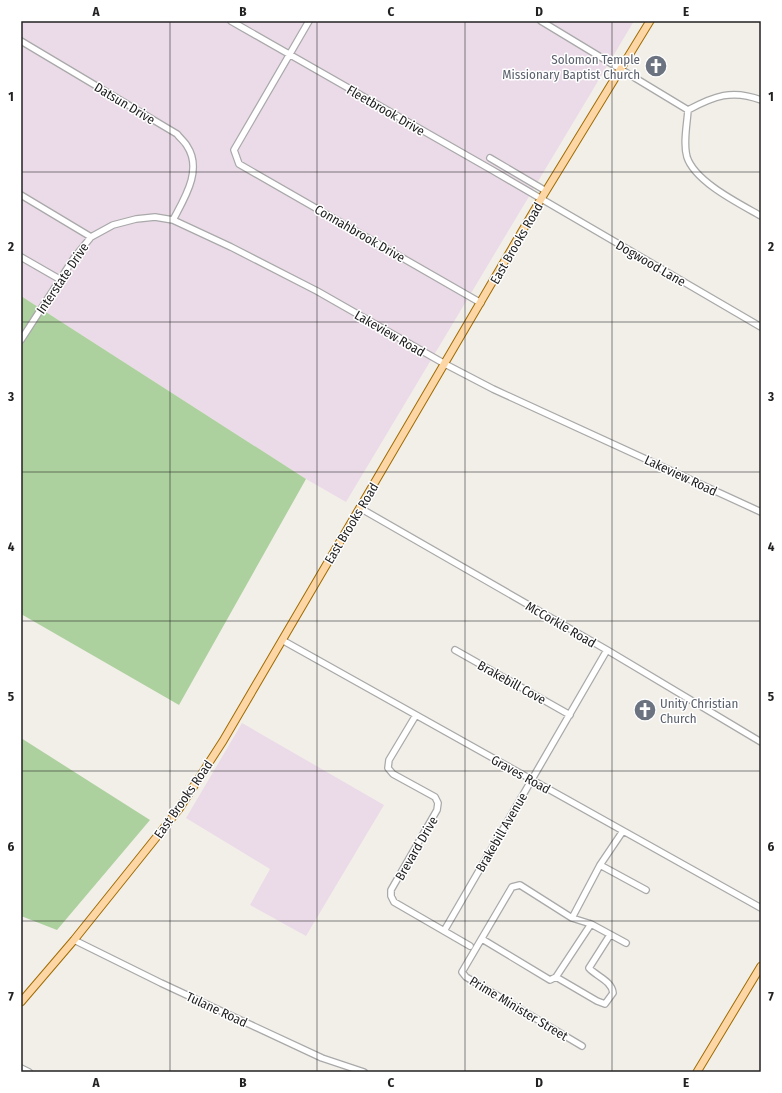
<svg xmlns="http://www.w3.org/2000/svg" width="782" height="1093" font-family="'Fira Sans Condensed',sans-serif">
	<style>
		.industrial { fill: #ebdbe8 }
		.forest { fill: #add19e }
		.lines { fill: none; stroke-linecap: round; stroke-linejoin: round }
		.minor-casing { stroke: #a9a9a9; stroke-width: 8 }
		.major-casing { stroke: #a06b00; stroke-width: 9 }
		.minor { stroke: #fff; stroke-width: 5.5 }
		.major { stroke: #fcd6a4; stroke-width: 7 }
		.grid { fill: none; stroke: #222; stroke-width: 1; stroke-opacity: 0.55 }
		.labels { text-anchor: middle; stroke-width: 3; stroke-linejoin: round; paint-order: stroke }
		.worship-label { font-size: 13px; fill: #5b616d; stroke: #fff; text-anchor: end }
		.street-label { font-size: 13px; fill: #222; stroke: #fff }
		.neatline { fill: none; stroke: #222; stroke-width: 1.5 }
		.grid-label { font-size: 13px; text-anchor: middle; font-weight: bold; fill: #222 }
	</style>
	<rect width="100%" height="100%" fill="#f2efe9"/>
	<path class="industrial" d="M 21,21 L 634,21 L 346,502 L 306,479 L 21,296 Z
		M 242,723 L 384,805 L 306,936 L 250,905 L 270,869 L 186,818 Z"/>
	<path class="forest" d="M 21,296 L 306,479 L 179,705 L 21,614 Z
		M 21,738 L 150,820 L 57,930 L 21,916 Z"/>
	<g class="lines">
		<g class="minor-casing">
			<path id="minor" d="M 231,21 L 492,170 L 761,327
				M 309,21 L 234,150 L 239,164 L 481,303
				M 541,21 L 688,110
				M 21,41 L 177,134 C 180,138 185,142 187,146 C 203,170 184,199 173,220
				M 688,110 C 687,125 683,143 687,157 C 695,182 740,204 761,216
				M 688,110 C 714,96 732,89 761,100
				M 490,158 L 546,191
				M 21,195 L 91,237 L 113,225 L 136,219 L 155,217 L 173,220 L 231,247 L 317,291 L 445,364 L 493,389 L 761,512
				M 21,257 L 61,280
				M 21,340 L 74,258 L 91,237
				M 360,508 L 607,650 L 761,742
				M 282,640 L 761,908
				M 455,650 L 570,715
				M 416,715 L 389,760 L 388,768 L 393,774 L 435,797 L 438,803 L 437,810 L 391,890 L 391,896 L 394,902 L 470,946
				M 600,865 L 646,890
				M 572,918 L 600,865 L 623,831
				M 444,931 L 607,650
				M 482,939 L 550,980 L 556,977 L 597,1001 L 605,1004 L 613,993 C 612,981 596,976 589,968 L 610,935
				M 74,940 L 161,983 L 322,1058 L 364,1072
				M 556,977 L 591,924
				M 582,1046 L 466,977 L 462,972 L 512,887 L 520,885 L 572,918 L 591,924 L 626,943
				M 21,1068 L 29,1072"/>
		</g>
		<g class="major-casing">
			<path id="major" d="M 21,1002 L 74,940 L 179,809 L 223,741 L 541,199 L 650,21
				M 697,1072 L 761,966"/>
		</g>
		<use href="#minor" class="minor"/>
		<use href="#major" class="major"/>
	</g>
	<path class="grid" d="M 170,21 L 170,1072M 317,21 L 317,1072M 465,21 L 465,1072M 612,21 L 612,1072M 21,172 L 761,172M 21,322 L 761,322M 21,472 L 761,472M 21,621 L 761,621M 21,771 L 761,771M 21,921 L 761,921"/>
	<defs>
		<g id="church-disc" transform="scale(1.15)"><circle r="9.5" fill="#6b7280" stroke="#fff"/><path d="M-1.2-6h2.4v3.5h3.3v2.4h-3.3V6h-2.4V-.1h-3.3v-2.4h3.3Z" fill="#fff"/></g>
	</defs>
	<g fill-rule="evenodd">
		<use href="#church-disc" x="656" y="66"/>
		<use href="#church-disc" x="645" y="710"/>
	</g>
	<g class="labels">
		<g class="worship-label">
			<text x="640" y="64">Solomon Temple<tspan x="640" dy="15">Missionary Baptist Church</tspan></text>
			<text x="660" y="708" text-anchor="start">Unity Christian<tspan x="660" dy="15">Church</tspan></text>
		</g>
		<g class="street-label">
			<text transform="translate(125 103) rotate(31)" y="5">Datsun Drive</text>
			<text transform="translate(386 110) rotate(30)" y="5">Fleetbrook Drive</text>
			<text transform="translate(360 233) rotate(30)" y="5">Connahbrook Drive</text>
			<text transform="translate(516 243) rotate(-60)" y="5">East Brooks Road</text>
			<text transform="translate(651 263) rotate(30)" y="5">Dogwood Lane</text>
			<text transform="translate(62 278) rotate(-56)" y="5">Interstate Drive</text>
			<text transform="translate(390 333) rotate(30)" y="5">Lakeview Road</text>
			<text transform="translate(681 475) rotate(25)" y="5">Lakeview Road</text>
			<text transform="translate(351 523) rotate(-59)" y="5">East Brooks Road</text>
			<text transform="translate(561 624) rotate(30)" y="5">McCorkle Road</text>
			<text transform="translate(512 682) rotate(29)" y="5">Brakebill Cove</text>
			<text transform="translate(521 774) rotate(29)" y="5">Graves Road</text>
			<text transform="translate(183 799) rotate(-55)" y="5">East Brooks Road</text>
			<text transform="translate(501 832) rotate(-60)" y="5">Brakebill Avenue</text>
			<text transform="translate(416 848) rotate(-60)" y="5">Brevard Drive</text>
			<text transform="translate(519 1008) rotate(31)" y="5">Prime Minister Street</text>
			<text transform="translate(217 1009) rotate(25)" y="5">Tulane Road</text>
		</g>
	</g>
	<rect width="782" height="1093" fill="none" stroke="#ffffff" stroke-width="44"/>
	<rect x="22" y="22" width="738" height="1049" class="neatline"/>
	<g class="grid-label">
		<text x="96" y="16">A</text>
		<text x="243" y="16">B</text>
		<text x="391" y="16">C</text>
		<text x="539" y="16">D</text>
		<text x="686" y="16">E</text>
		<text x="11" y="101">1</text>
		<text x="771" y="101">1</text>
		<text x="11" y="251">2</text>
		<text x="771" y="251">2</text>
		<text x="11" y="401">3</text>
		<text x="771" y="401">3</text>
		<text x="11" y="551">4</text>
		<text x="771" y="551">4</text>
		<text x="11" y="701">5</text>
		<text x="771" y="701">5</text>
		<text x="11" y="851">6</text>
		<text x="771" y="851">6</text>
		<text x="11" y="1001">7</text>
		<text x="771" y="1001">7</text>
		<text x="96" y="1087">A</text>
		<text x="243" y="1087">B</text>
		<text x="391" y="1087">C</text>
		<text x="539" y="1087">D</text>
		<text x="686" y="1087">E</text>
	</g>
</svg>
